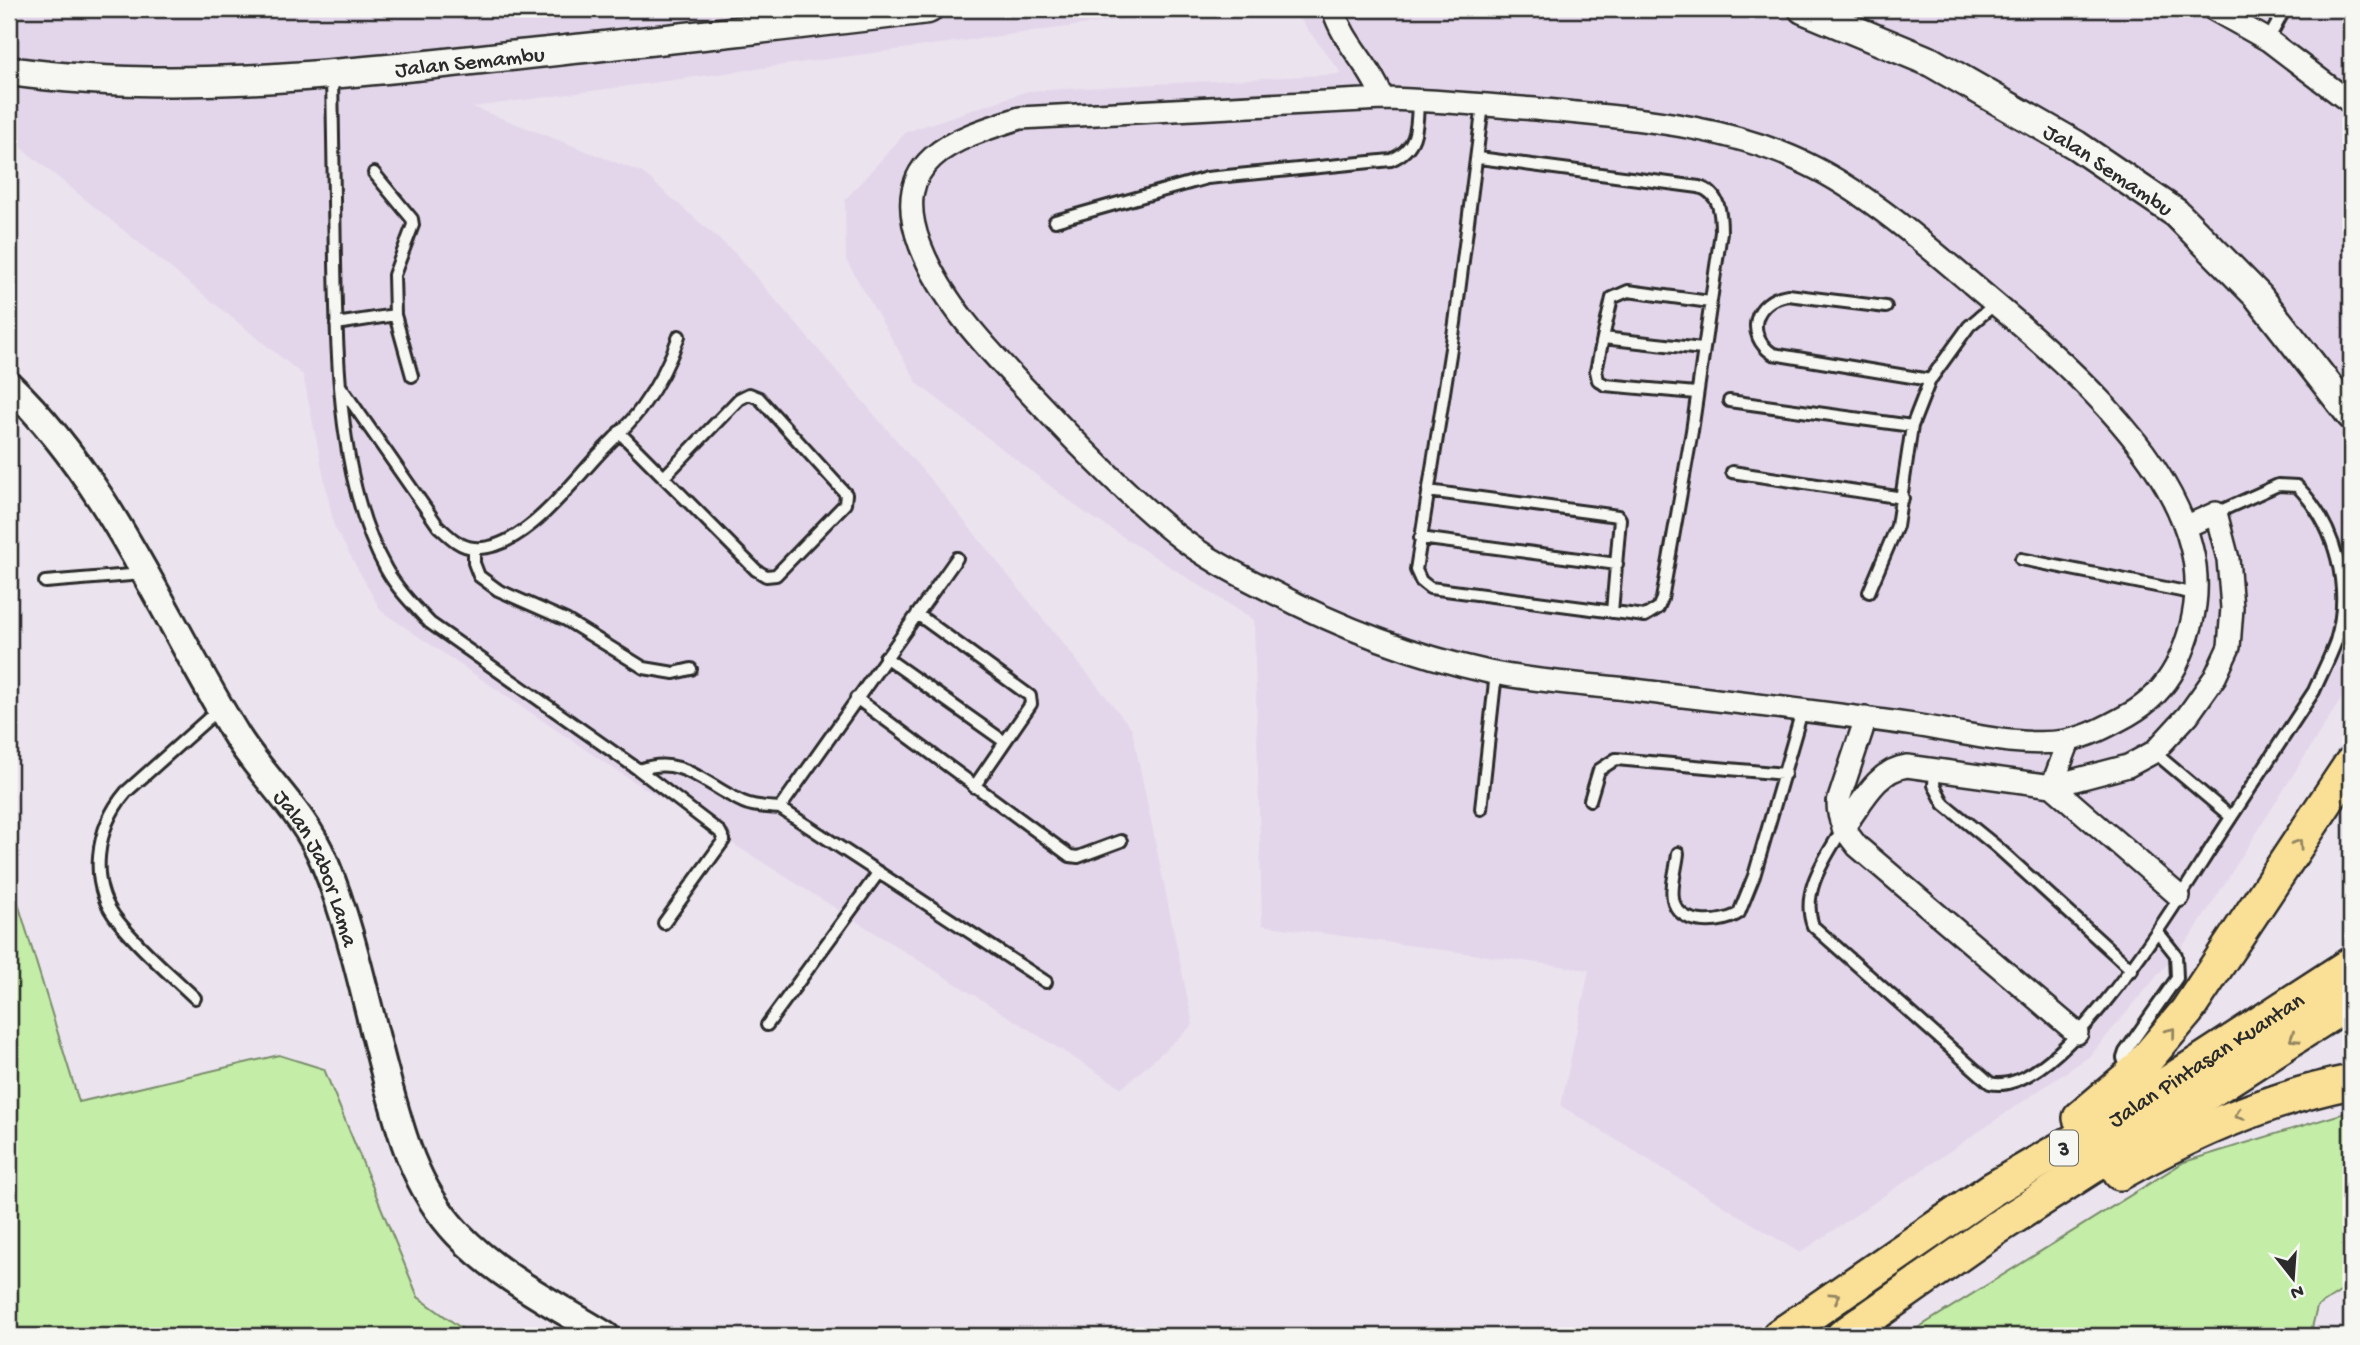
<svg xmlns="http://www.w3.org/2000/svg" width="2360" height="1345" font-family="'Gochi Hand',sans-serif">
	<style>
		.built { fill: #e3d6eb }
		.green { fill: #c4eda8; stroke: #788c6a; stroke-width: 2 }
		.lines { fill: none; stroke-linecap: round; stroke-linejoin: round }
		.service-casing { stroke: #2b2b2b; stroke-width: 16 }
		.minor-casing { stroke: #2b2b2b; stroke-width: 26 }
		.tertiary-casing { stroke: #2b2b2b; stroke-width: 32 }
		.secondary-casing { stroke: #2b2b2b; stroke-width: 33 }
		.trunk-casing { stroke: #2b2b2b; stroke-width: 38 }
		.service { stroke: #f6f6f2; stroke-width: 10 }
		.minor { stroke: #f6f6f2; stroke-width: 21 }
		.tertiary { stroke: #f6f6f2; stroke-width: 26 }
		.secondary { stroke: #f6f6f2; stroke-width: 28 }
		.trunk { stroke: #fadf96; stroke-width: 33 }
		.oneway { stroke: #928560 }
		.labels { text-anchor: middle; stroke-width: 7; stroke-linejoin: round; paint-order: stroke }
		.shield { fill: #f6f6f2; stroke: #686867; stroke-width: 2 }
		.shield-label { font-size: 21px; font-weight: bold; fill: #2b2b2b }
		.street-label { font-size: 23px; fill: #2b2b2b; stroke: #f6f6f2 }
	</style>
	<rect width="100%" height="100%" fill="#ebe3ee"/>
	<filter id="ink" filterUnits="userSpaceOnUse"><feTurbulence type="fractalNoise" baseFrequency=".0143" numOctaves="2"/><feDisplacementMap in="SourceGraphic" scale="14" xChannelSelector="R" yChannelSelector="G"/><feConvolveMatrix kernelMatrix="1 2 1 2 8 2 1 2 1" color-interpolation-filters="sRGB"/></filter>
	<g filter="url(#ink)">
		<path class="built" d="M 9,9 L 1200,9 L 473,107 L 643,173 L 736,254 L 941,492 L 1132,729 L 1193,1025 L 1122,1088 L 614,769 L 381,611 L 334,526 L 303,375 L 9,138 Z
			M 1292,9 L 2351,9 L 2351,683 L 2194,932 L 2090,1056 L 1800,1253 L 1561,1106 L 1589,970 L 1262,925 L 1254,620 L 1084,512 L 918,384 L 846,260 L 845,200 L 906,132 L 1028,91 L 1342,74 Z"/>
		<path class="green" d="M 9,874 L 79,1102 L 279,1055 L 324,1069 L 418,1297 L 472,1336 L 9,1336 Z
			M 2351,1111 L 2351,1285 L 2317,1307 L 2310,1336 L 1905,1336 L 2184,1162 Z"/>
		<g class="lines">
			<g class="service-casing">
				<path id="service" d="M 2268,40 L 2285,9
					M 332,75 C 333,137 334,200 335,262 C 337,358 338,483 386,569 C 397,589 414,606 430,623 L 639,770 C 683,754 704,785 743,802 C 753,807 768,807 780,808 L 1046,982
					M 1479,158 L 1699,187 C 1720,193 1721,213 1721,232 L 1692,431 L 1662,599 L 1658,608 L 1645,616 L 1430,588 L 1421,581 L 1416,570 L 1455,323 L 1483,105
					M 1055,221 L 1207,178 L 1391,160 C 1419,148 1417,126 1418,99
					M 1886,307 L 1788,295 C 1754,300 1744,335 1773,354 L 1930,380
					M 395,315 L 412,376
					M 336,324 L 395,315 L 394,275 L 413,225 L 412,219 L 374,173
					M 1603,338 L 1596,371 L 1598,380 L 1605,385 L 1696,393
					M 1702,349 L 1603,338 L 1612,298 L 1628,291 L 1710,302
					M 341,387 L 438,526 C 449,536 459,547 474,548 C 521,552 570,485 599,454 C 613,439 630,424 642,407 C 658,385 670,362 679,336
					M 1729,401 L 1912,426
					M 619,432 L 756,570 L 766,576 L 776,575 L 845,504 L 846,494 L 759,398 L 749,394 L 739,399 L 664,477
					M 1732,472 L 1903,498
					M 1428,491 L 1618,516 L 1620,519 L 1612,612
					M 1420,538 L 1617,564
					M 474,548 L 474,563 L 479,576 L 498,590 L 566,620 L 644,668 L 674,673 L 691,669
					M 2021,559 L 2196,594
					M 45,582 L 143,574
					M 1869,592 L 1897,526 L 1912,426 L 1930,380 L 1969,326 L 1995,304
					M 917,614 L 1030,696 L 1031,704 L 974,787
					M 885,657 L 1005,742
					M 856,698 L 1070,856 L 1078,857 L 1121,841
					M 2154,752 L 2231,817
					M 639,770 L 720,832 L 724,840 L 664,923
					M 1935,770 L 1934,785 L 1944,804 L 1997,847 L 2132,970
					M 1590,800 L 1599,770 L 1616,759 L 1785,774
					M 780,808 L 957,558
					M 1481,809 L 1496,673
					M 1843,828 C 1826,857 1800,891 1813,926 L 1990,1083 C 2059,1101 2181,894 2215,842 C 2248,792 2281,741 2314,691 C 2321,675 2330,658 2336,641 C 2352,587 2336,526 2297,486 L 2278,485 L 2216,513
					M 1678,853 C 1677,867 1669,890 1674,903 C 1683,927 1723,924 1739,913 L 1754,876 L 1802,711
					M 195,998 C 169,973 140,949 118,921 C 87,883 96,827 126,792 L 219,709
					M 767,1025 L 879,872
					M 2128,1072 L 2123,1058 L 2125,1052 L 2177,978 L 2176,955 L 2157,931"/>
			</g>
			<g class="minor-casing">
				<path id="minor" d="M 1333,9 C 1344,45 1370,64 1383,99
					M 2213,9 L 2268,40 L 2351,103
					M 1383,99 C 1434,100 1485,105 1535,109 C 1630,118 1731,124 1817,169 C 1871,197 1926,245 1972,284 C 2050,350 2165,443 2191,546 C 2202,587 2194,629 2176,666 C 2165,687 2148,704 2128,715 C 2108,726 2088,737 2065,741 C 2017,748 1962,732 1914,725 C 1818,711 1722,701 1626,689 C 1580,684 1533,681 1489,672 C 1411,655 1339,627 1269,590 C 1237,574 1202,556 1174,533 C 1132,499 1092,459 1054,419 C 1005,366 946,313 920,245 C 888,159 953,139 1020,118 Z
					M 1866,718 L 1838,802 C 1838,822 1845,831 1857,846 L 2077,1033
					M 2069,741 L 2052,786 L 2179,896
					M 1843,828 C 1861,805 1876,770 1907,766 L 2052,786 L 2128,766 L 2154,752 L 2188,715 L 2215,677 L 2229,647 L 2232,608 L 2228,559 L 2216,513 L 2185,527"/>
			</g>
			<g class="tertiary-casing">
				<g id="tertiary">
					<path id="s1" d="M 9,385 C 112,484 164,619 238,738 C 266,781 304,813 324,861 C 352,928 366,1003 385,1073 C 400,1131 415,1189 458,1234 C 499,1277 556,1305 606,1336"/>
				</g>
			</g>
			<g class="secondary-casing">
				<g id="secondary">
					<path id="s2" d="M 1803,9 L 1931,62 L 2076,145 L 2176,213 L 2258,296 L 2351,415"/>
					<path id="s3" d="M 9,71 C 179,95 349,73 519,55 C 656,40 792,26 928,9"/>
				</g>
			</g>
			<g class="trunk-casing">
				<g id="trunk">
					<path d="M 2080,1118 L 2138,1069 L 2187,1011 L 2351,764"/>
					<path d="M 2120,1173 C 2193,1132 2269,1098 2351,1082"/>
					<path id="s4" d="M 1779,1336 L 1991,1190 L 2117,1116 L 2351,964"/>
					<path d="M 1843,1336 L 1998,1227 L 2351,1001"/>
				</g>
			</g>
			<use href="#service" class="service"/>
			<use href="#minor" class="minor"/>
			<use href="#tertiary" class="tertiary"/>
			<use href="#secondary" class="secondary"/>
			<use href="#trunk" class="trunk"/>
		</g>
		<defs><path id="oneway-chevron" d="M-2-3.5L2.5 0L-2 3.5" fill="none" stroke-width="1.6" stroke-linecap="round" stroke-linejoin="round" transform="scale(1.75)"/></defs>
		<g class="oneway">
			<use href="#oneway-chevron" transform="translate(2298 844) rotate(-56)"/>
			<use href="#oneway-chevron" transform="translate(2171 1032) rotate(-52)"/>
			<use href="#oneway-chevron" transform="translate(2294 1038) rotate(147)"/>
			<use href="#oneway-chevron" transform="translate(2239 1115) rotate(158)"/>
			<use href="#oneway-chevron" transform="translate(1835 1297) rotate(-34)"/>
		</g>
	</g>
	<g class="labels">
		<rect class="shield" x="2050" y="1130.5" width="28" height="35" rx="5"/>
		<g class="shield-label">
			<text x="2064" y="1155">3</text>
		</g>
		<g class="street-label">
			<text dy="8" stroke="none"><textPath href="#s3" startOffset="462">Jalan Semambu</textPath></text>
			<text dy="8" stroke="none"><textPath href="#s2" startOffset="346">Jalan Semambu</textPath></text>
			<text dy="8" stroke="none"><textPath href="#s1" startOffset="576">Jalan Jabor Lama</textPath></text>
			<text dy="8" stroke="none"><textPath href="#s4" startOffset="509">Jalan Pintasan Kuantan</textPath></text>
		</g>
	</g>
	<rect width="2360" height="1345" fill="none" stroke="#f6f6f2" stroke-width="35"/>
	<rect x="18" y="18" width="2325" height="1310" fill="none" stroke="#2b2b2b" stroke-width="2.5" filter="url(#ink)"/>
	<g transform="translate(2293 1278) rotate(163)" stroke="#f6f6f2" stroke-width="5" paint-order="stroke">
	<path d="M0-5L12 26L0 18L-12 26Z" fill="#2b2b2b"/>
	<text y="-10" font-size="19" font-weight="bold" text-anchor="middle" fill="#2b2b2b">N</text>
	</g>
</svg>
